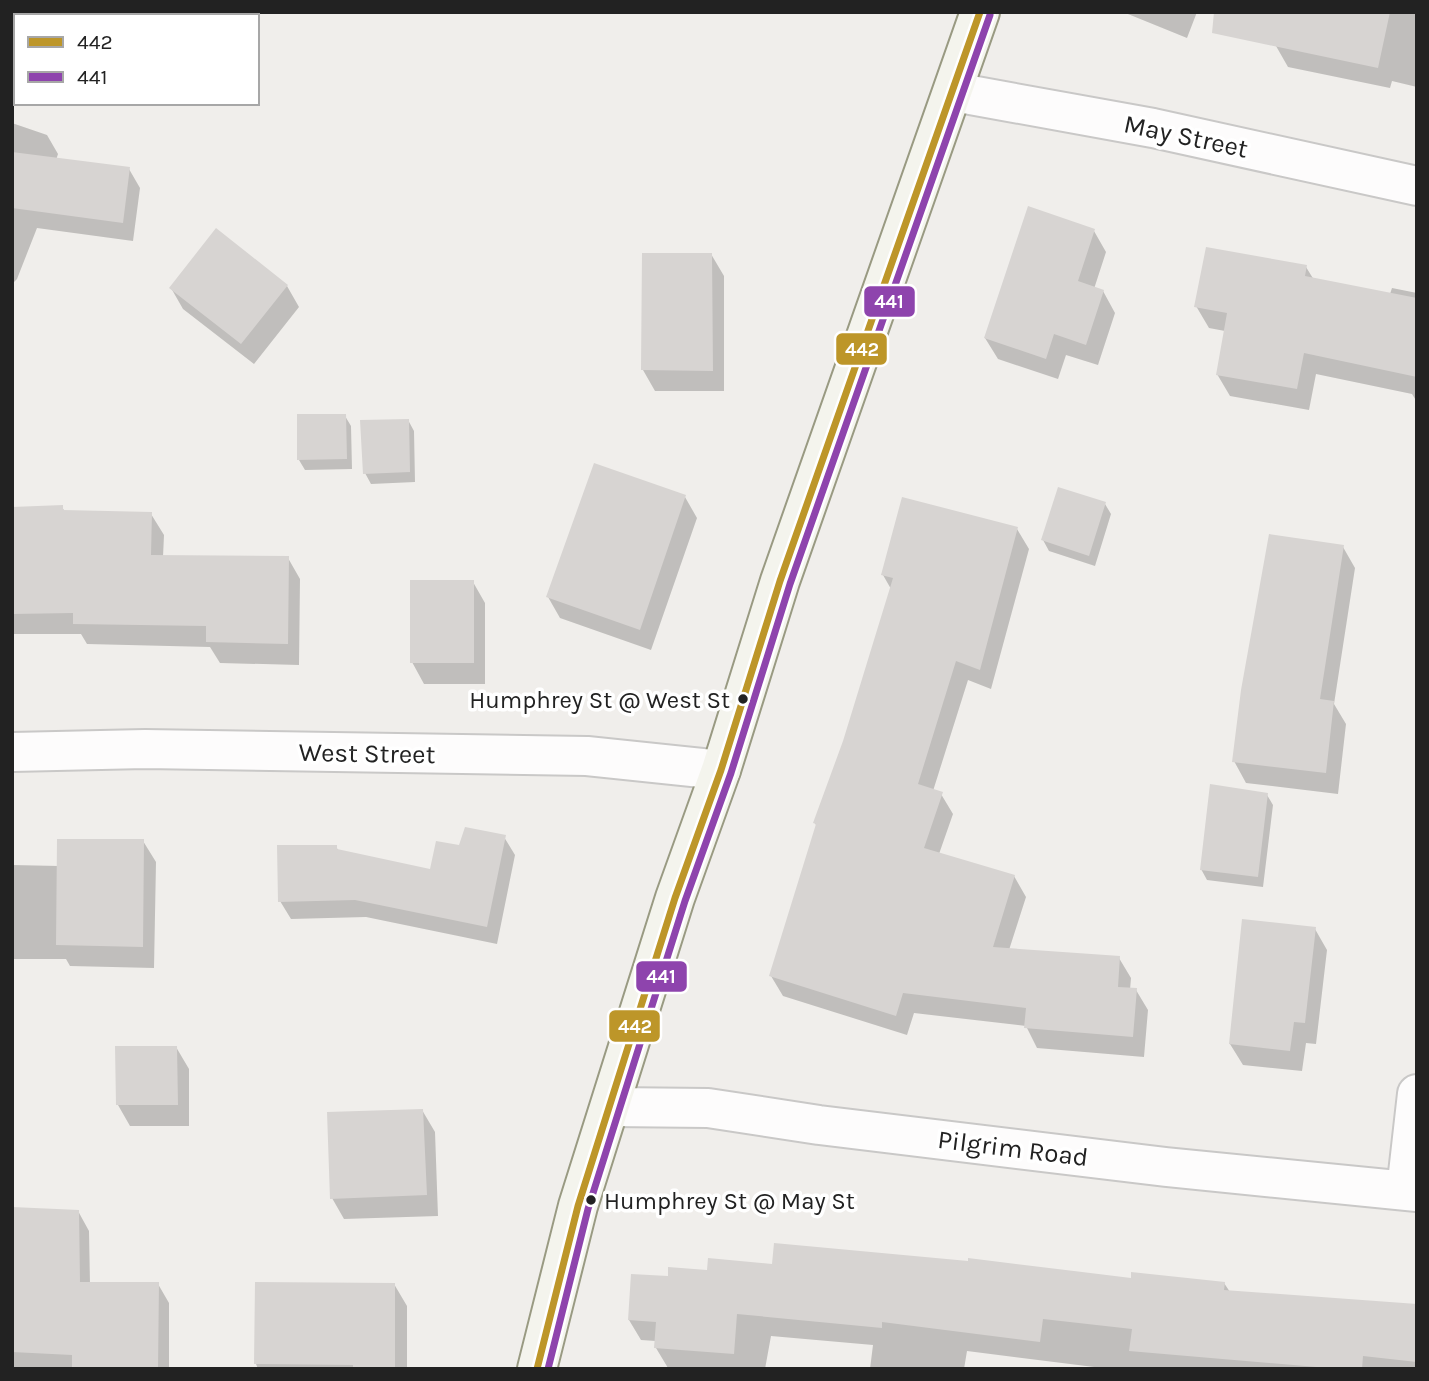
<svg xmlns="http://www.w3.org/2000/svg" width="1429" height="1381" font-family="Karla,sans-serif">
	<style>
		.shadow { fill: #0003 }
		.building { fill: #d7d4d2 }
		.lines { fill: none; stroke-linecap: round; stroke-linejoin: round }
		.minor-casing { stroke: #c9c8c7; stroke-width: 42 }
		.secondary-casing { stroke: #999a82; stroke-width: 42 }
		.minor { stroke: #fdfcfc; stroke-width: 38 }
		.secondary { stroke: #f4f4ed; stroke-width: 38 }
		.bus-1-casing { stroke: #fff; stroke-width: 12 }
		.bus-2-casing { stroke: #fff; stroke-width: 12 }
		.bus-1 { stroke: #bd9629; stroke-width: 7 }
		.bus-2 { stroke: #8e44ad; stroke-width: 7 }
		.bus-dot { fill: #222; stroke: #fff; stroke-width: 2.5 }
		.labels { text-anchor: middle; stroke-width: 7; stroke-linejoin: round; paint-order: stroke }
		.bus-label { font-size: 24px; fill: #222; stroke: #fff; text-anchor: end }
		.street-label { font-size: 26px; fill: #222; stroke: #fff }
		.line-badge { stroke: #fff; stroke-width: 2.5 }
		.badge-label { font-size: 19px; text-anchor: middle; font-weight: bold; fill: #fff }
	</style>
	<rect width="100%" height="100%" fill="#f0eeeb"/>
	<path class="shadow" d="M 1123,12 L 1197,12 L 1187,38 Z
		M 1283,12 L 1417,12 L 1417,87 L 1392,81 L 1390,88 L 1288,67 L 1276,46 Z
		M 12,123 L 47,135 L 58,154 L 56,160 L 129,169 L 140,188 L 133,241 L 37,228 L 17,279 L 12,284 Z
		M 1094,231 L 1106,252 L 1094,289 L 1103,291 L 1115,313 L 1098,365 L 1066,355 L 1058,379 L 998,359 L 985,338 Z
		M 711,254 L 724,276 L 724,391 L 655,391 L 643,370 Z
		M 1306,267 L 1314,280 L 1390,294 L 1392,288 L 1417,293 L 1417,402 L 1412,394 L 1316,374 L 1309,410 L 1230,396 L 1217,374 L 1225,331 L 1209,328 L 1196,306 Z
		M 287,286 L 299,307 L 254,364 L 183,309 L 171,288 Z
		M 345,416 L 351,426 L 352,469 L 305,470 L 299,460 Z
		M 408,420 L 414,431 L 415,482 L 371,484 L 365,473 Z
		M 685,497 L 697,518 L 651,650 L 560,618 L 548,597 Z
		M 1105,504 L 1111,514 L 1095,566 L 1049,551 L 1043,540 Z
		M 62,507 L 65,512 L 151,514 L 164,535 L 163,557 L 288,558 L 300,579 L 299,665 L 220,663 L 210,647 L 87,644 L 81,634 L 12,634 L 12,508 Z
		M 1017,529 L 1029,549 L 991,689 L 968,680 L 933,791 L 941,794 L 953,814 L 939,854 L 1014,876 L 1026,897 L 1009,950 L 1119,958 L 1131,978 L 1130,990 L 1136,990 L 1148,1010 L 1144,1057 L 1037,1048 L 1026,1026 L 914,1013 L 907,1035 L 783,996 L 771,976 L 817,827 L 815,823 L 845,741 L 891,589 L 883,575 Z
		M 1343,547 L 1355,568 L 1334,704 L 1346,724 L 1338,794 L 1246,783 L 1234,761 Z
		M 473,582 L 485,603 L 485,684 L 424,684 L 412,662 Z
		M 1267,795 L 1273,805 L 1263,887 L 1207,880 L 1201,869 Z
		M 504,837 L 515,855 L 497,944 L 366,917 L 291,919 L 280,901 L 336,847 L 339,851 L 432,871 L 460,847 Z
		M 143,841 L 156,862 L 154,968 L 70,966 L 66,959 L 12,959 L 12,865 L 59,866 Z
		M 1315,929 L 1327,950 L 1316,1044 L 1306,1043 L 1302,1071 L 1243,1065 L 1230,1044 Z
		M 176,1047 L 189,1069 L 189,1126 L 130,1126 L 118,1105 Z
		M 422,1110 L 435,1132 L 438,1216 L 344,1219 L 332,1198 Z
		M 12,1209 L 78,1211 L 89,1231 L 90,1284 L 158,1284 L 169,1303 L 169,1369 L 12,1369 Z
		M 774,1266 L 1224,1283 L 1230,1292 L 1417,1306 L 1417,1369 L 1110,1369 L 967,1351 L 964,1369 L 870,1369 L 873,1345 L 771,1336 L 765,1369 L 680,1369 L 668,1368 L 656,1348 L 656,1341 L 641,1340 L 629,1320 L 669,1278 Z
		M 394,1284 L 407,1306 L 407,1369 L 258,1369 L 256,1364 Z"/>
	<path class="building" d="M 1214,12 L 1390,12 L 1378,68 L 1212,33 Z
		M 12,152 L 130,167 L 123,223 L 12,208 Z
		M 1028,206 L 1095,229 L 1078,281 L 1104,290 L 1086,345 L 1054,334 L 1046,359 L 984,338 Z
		M 216,228 L 288,285 L 241,344 L 169,288 Z
		M 1206,247 L 1307,265 L 1305,276 L 1417,298 L 1417,377 L 1304,353 L 1297,389 L 1216,375 L 1227,313 L 1194,307 Z
		M 642,253 L 712,253 L 713,371 L 641,370 Z
		M 297,414 L 346,414 L 347,459 L 297,460 Z
		M 409,419 L 410,472 L 363,474 L 360,420 Z
		M 594,463 L 686,495 L 640,630 L 546,597 Z
		M 1058,487 L 1106,502 L 1089,556 L 1041,540 Z
		M 902,497 L 1018,527 L 980,670 L 956,661 L 918,784 L 943,792 L 924,848 L 1015,875 L 993,947 L 1120,956 L 1118,987 L 1137,988 L 1133,1037 L 1024,1028 L 1026,1008 L 903,993 L 896,1016 L 769,976 L 816,824 L 813,823 L 843,741 L 893,578 L 881,575 Z
		M 63,505 L 63,510 L 152,512 L 151,555 L 289,556 L 288,644 L 206,642 L 206,626 L 73,624 L 73,613 L 12,614 L 12,507 Z
		M 1269,534 L 1344,545 L 1320,699 L 1334,701 L 1326,773 L 1232,762 L 1241,690 Z
		M 410,580 L 474,580 L 474,663 L 410,663 Z
		M 1210,784 L 1268,793 L 1258,877 L 1200,870 Z
		M 465,827 L 506,835 L 487,927 L 355,900 L 278,902 L 277,845 L 337,845 L 337,849 L 430,869 L 436,841 L 459,845 Z
		M 57,839 L 144,839 L 143,947 L 56,945 Z
		M 1242,919 L 1316,927 L 1305,1023 L 1294,1022 L 1290,1051 L 1229,1044 Z
		M 115,1046 L 177,1046 L 178,1105 L 116,1105 Z
		M 423,1109 L 427,1195 L 330,1199 L 327,1112 Z
		M 12,1207 L 79,1210 L 80,1282 L 159,1282 L 158,1369 L 72,1369 L 72,1355 L 12,1352 Z
		M 774,1243 L 968,1261 L 968,1258 L 1131,1278 L 1131,1272 L 1225,1282 L 1224,1290 L 1417,1304 L 1417,1362 L 1363,1356 L 1362,1369 L 1340,1369 L 1129,1351 L 1132,1329 L 1043,1319 L 1040,1342 L 882,1322 L 882,1328 L 737,1314 L 734,1354 L 654,1348 L 656,1322 L 628,1320 L 631,1274 L 668,1276 L 668,1267 L 707,1270 L 708,1258 L 772,1264 Z
		M 255,1282 L 395,1283 L 395,1369 L 353,1369 L 353,1365 L 254,1364 Z"/>
	<g class="lines">
		<g class="minor-casing">
			<path id="minor" d="M 954,92 L 1153,128 L 1417,186
				M 12,752 L 145,749 L 587,756 L 721,770
				M 610,1107 L 708,1108 L 819,1125 L 1166,1167 L 1417,1192
				M 1406,1191 L 1417,1094"/>
		</g>
		<g class="secondary-casing">
			<path id="secondary" d="M 537,1369 L 578,1206 L 675,898 L 721,770 L 780,581 L 980,12"/>
		</g>
		<use href="#minor" class="minor"/>
		<use href="#secondary" class="secondary"/>
		<g class="bus-1-casing">
			<path id="bus-1" d="M 537,1369 L 578,1206 L 675,898 L 721,770 L 780,581 L 980,12"/>
		</g>
		<g class="bus-2-casing">
			<path id="bus-2" d="M 548,1369 L 588,1209 L 685,901 L 731,773 L 790,584 L 990,15"/>
		</g>
		<use href="#bus-1" class="bus-1"/>
		<use href="#bus-2" class="bus-2"/>
	</g>
	<g class="bus-dot">
		<circle cx="743" cy="699" r="6"/>
		<circle cx="591" cy="1200" r="6"/>
	</g>
	<g class="labels">
		<g class="bus-label">
			<text x="730" y="708">Humphrey St @ West St</text>
			<text x="604" y="1209" text-anchor="start">Humphrey St @ May St</text>
		</g>
		<g class="street-label">
			<text transform="translate(1186 136) rotate(12)" y="9">May Street</text>
			<text transform="translate(367 753) rotate(1)" y="9">West Street</text>
			<text transform="translate(1013 1148) rotate(7)" y="9">Pilgrim Road</text>
		</g>
	</g>
	<g class="line-badge">
		<rect x="863" y="285" width="53" height="33" rx="7" fill="#8e44ad"/>
		<rect x="835" y="332" width="53" height="34" rx="7" fill="#bd9629"/>
		<rect x="635" y="960" width="53" height="33" rx="7" fill="#8e44ad"/>
		<rect x="608" y="1009" width="53" height="34" rx="7" fill="#bd9629"/>
	</g>
	<g class="badge-label">
		<text x="889" y="308">441</text>
		<text x="862" y="356">442</text>
		<text x="661" y="983">441</text>
		<text x="635" y="1033">442</text>
	</g>
	<rect width="1429" height="1381" fill="none" stroke="#222222" stroke-width="28"/>
	<rect x="14" y="14" width="245" height="91" fill="#ffffff" stroke="#a7a7a7" stroke-width="2"/>
	<rect x="28" y="37" width="35" height="10" fill="#bd9629" stroke="#a7a7a7" stroke-width="2"/>
	<text x="77" y="49" font-size="21" fill="#222222">442</text>
	<rect x="28" y="72" width="35" height="10" fill="#8e44ad" stroke="#a7a7a7" stroke-width="2"/>
	<text x="77" y="84" font-size="21" fill="#222222">441</text>
</svg>
